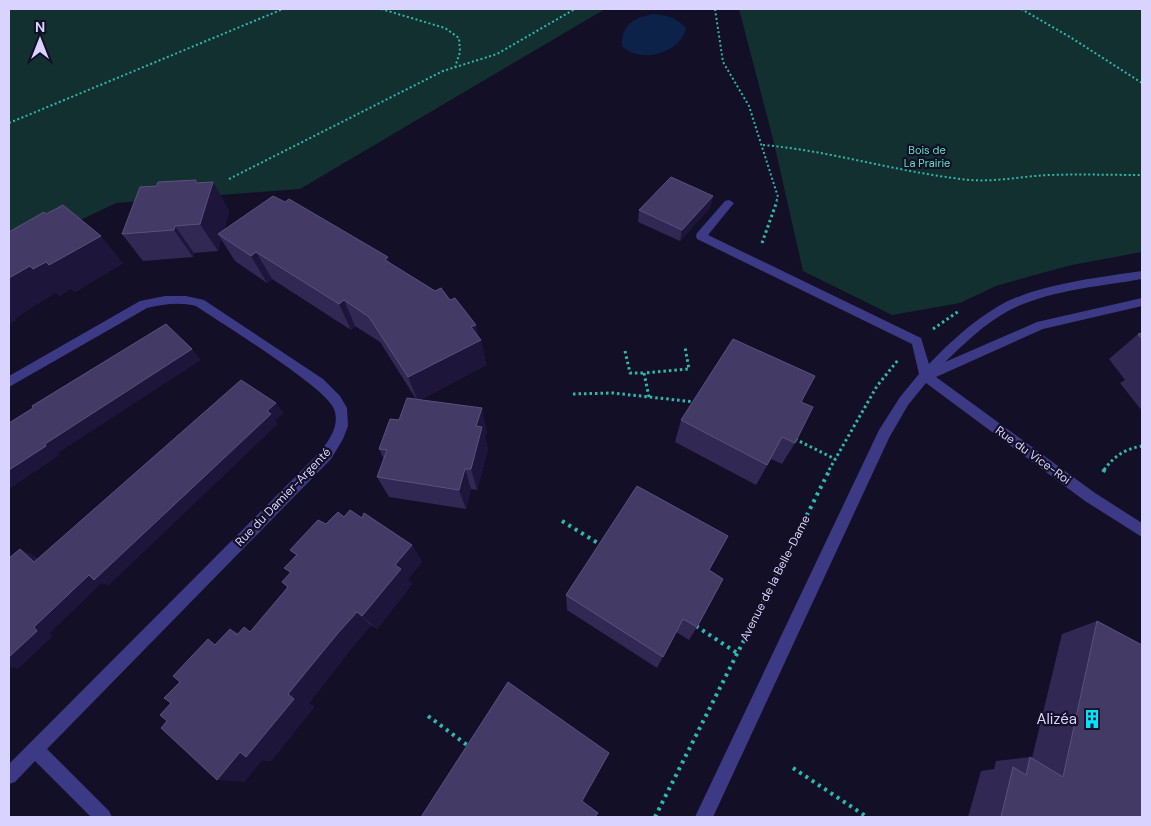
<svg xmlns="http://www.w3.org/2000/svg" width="1151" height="826" font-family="'DM Sans',sans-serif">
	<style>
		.green { fill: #12302f }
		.water { fill: #0c2248 }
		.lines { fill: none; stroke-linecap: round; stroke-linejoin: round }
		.path-far2 { stroke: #2fb8b0; stroke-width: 2; stroke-dasharray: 2 2.5; stroke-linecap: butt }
		.path-far1 { stroke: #2fb8b0; stroke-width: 3; stroke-dasharray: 2.5 3; stroke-linecap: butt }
		.path { stroke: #2fb8b0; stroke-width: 4; stroke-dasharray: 3 4.5; stroke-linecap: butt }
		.minor { fill: #3d3a85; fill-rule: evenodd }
		.wall { fill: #312854 }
		.shaded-wall { fill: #1d163a }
		.building { fill: #433a66; stroke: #5a527e }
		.labels { text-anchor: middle; stroke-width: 4.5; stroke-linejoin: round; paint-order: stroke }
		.far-park-label { font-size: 11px; fill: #5fe0c0; stroke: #130f26 }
		.street-label { font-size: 12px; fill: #d9d4ff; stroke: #130f26 }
		.near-poi-label { font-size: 15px; fill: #d9d4ff; stroke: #130f26; text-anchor: end }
	</style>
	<rect width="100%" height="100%" fill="#130f26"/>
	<path class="green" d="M 9,9 L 605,9 L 300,189 L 116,203 L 9,254 Z
		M 739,9 L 1142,9 L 1142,252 L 1072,265 L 1031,276 L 996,286 L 960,303 L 892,315 L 803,271 L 774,143 Z"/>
	<path class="water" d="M 654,14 C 668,15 676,18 686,28 C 681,54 639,64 622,46 C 621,25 634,17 654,14 Z"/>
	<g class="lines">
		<path class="path-far2" d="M 381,9 L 445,28 L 459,38 L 460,52 L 455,67
			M 715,9 L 723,62 L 749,106 L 778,197 L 776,202
			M 1021,9 L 1070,37 L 1142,83
			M 9,123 L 283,9
			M 763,145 C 833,151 900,173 970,180 C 997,182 1023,176 1050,175 C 1081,174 1111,175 1142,175
			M 229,179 L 443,71 L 497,54 L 575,9"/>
		<path class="path-far1" d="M 762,243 L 777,201
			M 933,329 L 959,311
			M 625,351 L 630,373 L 644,373
			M 573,394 L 613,393 L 695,402
			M 649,397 L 644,373 L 689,369 L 685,347
			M 795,439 L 835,459
			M 829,470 L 877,386 L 898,360
			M 1104,470 C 1114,456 1125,449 1142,446"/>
		<path class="path" d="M 1103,472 L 1105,469
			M 562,521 L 601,545
			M 696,626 L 737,653
			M 428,716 L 471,748
			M 793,768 L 867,817
			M 655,817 L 830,469"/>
		<path class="minor" d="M 729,200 L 734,203 L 708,235 L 921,338 L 929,364 C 949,343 972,322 997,307 C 1033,285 1100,277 1142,271 L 1142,279 C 1098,287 1048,290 1008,311 C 984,324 964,344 945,362 L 1037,322 L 1142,298 L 1142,306 L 1043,329 L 936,377 L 1095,493 L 1142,523 L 1142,537 L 1085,501 L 926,383 L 908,405 L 889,438 L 713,817 L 695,817 L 879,430 L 900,397 L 919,374 L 912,344 L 697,239 L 696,236 L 697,233 L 725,201 Z
			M 165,296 L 186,296 L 204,300 L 323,379 L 340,396 L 347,408 L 348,426 L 343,439 L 331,459 L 47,749 L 109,811 L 112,817 L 91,817 L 35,761 L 15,782 L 9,784 L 9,764 L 321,451 C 330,439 340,425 334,409 C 327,388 221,323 196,306 C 180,302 164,304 147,308 L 9,387 L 9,376 L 140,301 Z"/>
	</g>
	<path class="wall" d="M 198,183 L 229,210 L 224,230 L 390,263 L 450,300 L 476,325 L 478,337 L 481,340 L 486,365 L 420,400 L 487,431 L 485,438 L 488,449 L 477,490 L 471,489 L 466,509 L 389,497 L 377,477 L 384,459 L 379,449 L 399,420 L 416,399 L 380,342 L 355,326 L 351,330 L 272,279 L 267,283 L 235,261 L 221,239 L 218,251 L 194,253 L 193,257 L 143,261 L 122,234 Z
		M 713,196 L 710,208 L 680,241 L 638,222 L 639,210 Z
		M 46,214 L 123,263 L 75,292 L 71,288 L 60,296 L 56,292 L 14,319 L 16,320 L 9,324 Z
		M 1142,333 L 1142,411 L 1120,383 L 1125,380 L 1109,359 L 1138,334 Z
		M 801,402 L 795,443 L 782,464 L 771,459 L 756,485 L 675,442 L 681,420 Z
		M 344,517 L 362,518 L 412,545 L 422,562 L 408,579 L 412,584 L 377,629 L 371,625 L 354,645 L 309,703 L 314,707 L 271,761 L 262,760 L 244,782 L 167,721 L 171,703 L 216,643 L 230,629 L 238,633 L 251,631 L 288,587 L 290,573 L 284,568 L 296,555 L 290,550 L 326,524 Z
		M 709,571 L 697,627 L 689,640 L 676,632 L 657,668 L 567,610 L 566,595 Z
		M 1097,621 L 1142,817 L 968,817 L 981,771 L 994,769 L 996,761 L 1030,757 L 1032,758 L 1062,634 Z"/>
	<path class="shaded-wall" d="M 196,180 L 208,199 L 213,182 L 229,210 L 222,237 L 218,234 L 221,239 L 218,251 L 200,224 L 196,183 Z
		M 713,196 L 710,208 L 680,241 L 682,230 Z
		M 175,226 L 194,253 L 193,257 L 174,230 Z
		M 101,236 L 123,263 L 75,292 L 49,265 Z
		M 256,252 L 272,279 L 267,283 L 251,256 Z
		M 388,257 L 397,284 L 385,260 Z
		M 46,262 L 71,288 L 60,296 L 33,269 Z
		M 30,266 L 56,292 L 14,319 L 16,320 L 9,324 L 9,278 Z
		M 344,300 L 355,326 L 351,330 L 339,304 Z
		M 476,325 L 479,341 L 481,340 L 486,365 L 418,401 L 408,377 L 471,327 Z
		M 192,349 L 201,360 L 58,453 L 60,455 L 9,489 L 9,470 L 45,444 Z
		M 276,403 L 284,413 L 275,420 L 278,424 L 108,586 L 102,583 L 50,633 L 53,636 L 18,669 L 9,667 L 9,657 L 34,627 Z
		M 482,408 L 487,431 L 485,438 L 488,449 L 477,490 L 471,469 L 476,426 Z
		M 465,469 L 471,489 L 466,509 L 459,490 Z
		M 412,545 L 422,562 L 408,579 L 412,584 L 377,629 L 362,616 L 395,565 Z
		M 20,549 L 35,556 L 49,569 L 34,562 Z
		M 357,612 L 371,625 L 354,645 L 309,703 L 314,707 L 271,761 L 262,760 L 244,782 L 217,780 L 338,633 Z"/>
	<path class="building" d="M 671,177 L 713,196 L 682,230 L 639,210 Z
		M 196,180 L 196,183 L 213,182 L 200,224 L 175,226 L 174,230 L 122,234 L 140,187 L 157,186 L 158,182 Z
		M 273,196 L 285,202 L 289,199 L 388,257 L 385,260 L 435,291 L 441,288 L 450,300 L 455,298 L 476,325 L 471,327 L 481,340 L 408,377 L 369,317 L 344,300 L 339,304 L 256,252 L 251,256 L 218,234 Z
		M 63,205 L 101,236 L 49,265 L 46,262 L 33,269 L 30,266 L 9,278 L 9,232 L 44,212 L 46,214 Z
		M 166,324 L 192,349 L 45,444 L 46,446 L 9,470 L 9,423 L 33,408 L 32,406 Z
		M 1142,333 L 1142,339 L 1138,334 Z
		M 733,339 L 815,376 L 801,402 L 813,407 L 795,443 L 782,437 L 767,465 L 681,420 Z
		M 241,380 L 276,403 L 267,411 L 271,414 L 94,580 L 89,575 L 34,627 L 37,631 L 9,657 L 9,558 L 20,549 L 34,562 Z
		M 407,398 L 482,408 L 476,426 L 482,427 L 471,469 L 465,469 L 459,490 L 377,477 L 387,450 L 379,449 L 390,419 L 399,420 Z
		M 637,486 L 728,536 L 709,570 L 723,579 L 697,627 L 683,619 L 663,657 L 566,595 Z
		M 350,510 L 362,518 L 364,513 L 412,545 L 395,565 L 401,569 L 362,616 L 357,612 L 338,633 L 288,694 L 294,699 L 246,757 L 240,752 L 217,780 L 161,728 L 167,721 L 160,715 L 171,703 L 164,698 L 180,682 L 173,676 L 208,639 L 215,645 L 230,629 L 237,635 L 244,627 L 250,632 L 288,587 L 282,582 L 291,572 L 284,568 L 297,555 L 290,550 L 318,520 L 326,524 L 338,512 L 344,517 Z
		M 1097,621 L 1142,645 L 1142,817 L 1001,817 L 1013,767 L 1026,775 L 1030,757 L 1063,777 Z
		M 508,682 L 609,753 L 582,801 L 598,813 L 595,817 L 421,817 Z"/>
	<defs>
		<g id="building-bare" transform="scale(1.5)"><path d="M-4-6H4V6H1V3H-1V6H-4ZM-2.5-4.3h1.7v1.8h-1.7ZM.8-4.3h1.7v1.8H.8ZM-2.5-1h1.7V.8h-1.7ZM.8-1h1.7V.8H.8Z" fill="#00e5ff" stroke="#130f26" stroke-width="2.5" paint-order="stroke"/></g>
	</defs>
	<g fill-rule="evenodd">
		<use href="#building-bare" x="1092" y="719"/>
	</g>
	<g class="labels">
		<g class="far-park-label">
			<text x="927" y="154">Bois de<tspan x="927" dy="13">La Prairie</tspan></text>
		</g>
		<g class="street-label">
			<text transform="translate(1033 455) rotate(36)" y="4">Rue du Vice-Roi</text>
			<text transform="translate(283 497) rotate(-46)" y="4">Rue du Damier-Argenté</text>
			<text transform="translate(775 578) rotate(-63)" y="4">Avenue de la Belle-Dame</text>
		</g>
		<g class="near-poi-label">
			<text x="1077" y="724">Alizéa</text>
		</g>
	</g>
	<rect width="1151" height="826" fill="none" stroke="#d9d4ff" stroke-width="20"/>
	<g transform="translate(40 40)" stroke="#130f26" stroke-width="4" paint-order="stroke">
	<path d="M0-4L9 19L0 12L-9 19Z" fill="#d9d4ff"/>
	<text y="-8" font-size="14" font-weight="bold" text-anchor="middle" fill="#d9d4ff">N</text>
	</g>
</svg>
